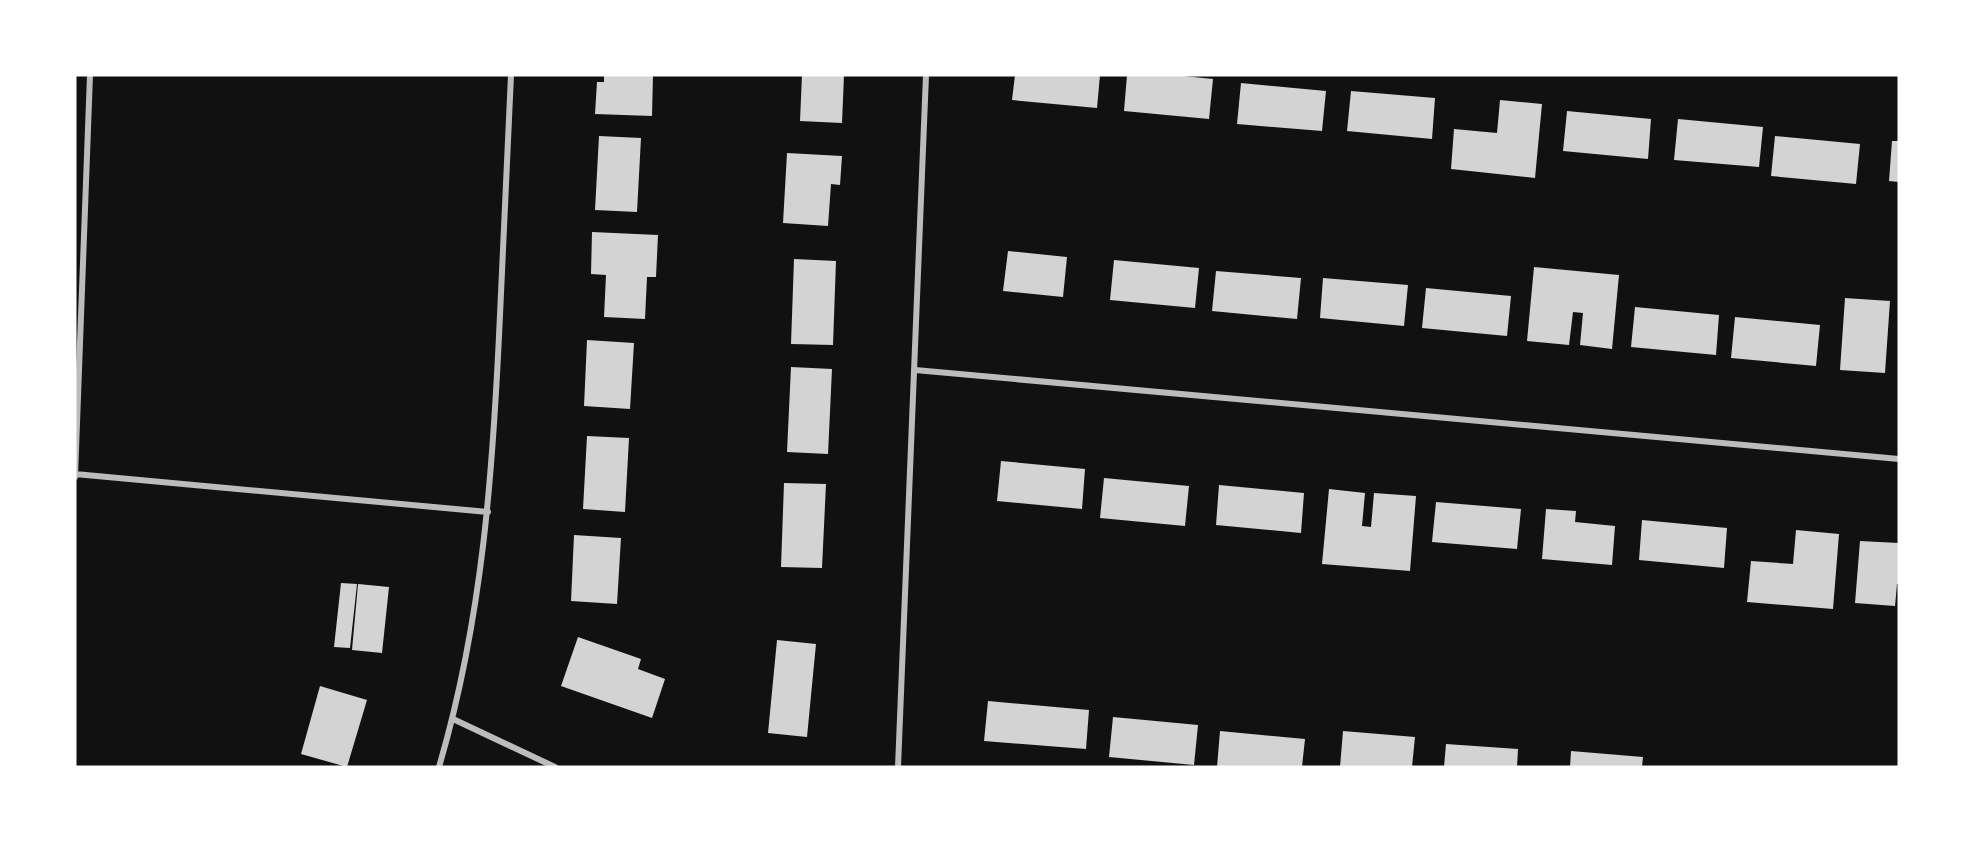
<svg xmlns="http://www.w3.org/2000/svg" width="1974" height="842" font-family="Manrope,sans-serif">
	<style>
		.building { fill: #d3d3d3 }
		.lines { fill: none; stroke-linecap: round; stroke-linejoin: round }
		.minor { stroke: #bcbcbc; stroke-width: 6 }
	</style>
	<rect width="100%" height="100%" fill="#111"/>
	<path class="building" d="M 604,75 L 653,75 L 652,116 L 595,114 L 597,82 L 604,82 Z
		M 802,75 L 844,75 L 842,123 L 800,121 Z
		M 1015,75 L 1100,75 L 1097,108 L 1012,100 Z
		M 1127,75 L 1174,75 L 1213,79 L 1209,119 L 1124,111 Z
		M 1241,83 L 1326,91 L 1322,131 L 1237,124 Z
		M 1351,91 L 1435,98 L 1432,139 L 1347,131 Z
		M 1500,100 L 1542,104 L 1535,178 L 1451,169 L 1454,129 L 1497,133 Z
		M 1567,111 L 1651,119 L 1648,159 L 1563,151 Z
		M 1678,119 L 1763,127 L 1759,167 L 1674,160 Z
		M 599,136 L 641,138 L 637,212 L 595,210 Z
		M 1775,136 L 1860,144 L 1856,184 L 1771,176 Z
		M 1892,141 L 1899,141 L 1899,182 L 1889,181 Z
		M 787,153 L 842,156 L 840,185 L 831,184 L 828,226 L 783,223 Z
		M 592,232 L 658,235 L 656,277 L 647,277 L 645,319 L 604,317 L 606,275 L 591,274 Z
		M 1008,251 L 1067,257 L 1063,297 L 1003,291 Z
		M 794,259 L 836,261 L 833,345 L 791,344 Z
		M 1114,260 L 1199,268 L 1195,308 L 1110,300 Z
		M 1534,267 L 1619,275 L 1612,349 L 1580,345 L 1583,313 L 1573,312 L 1569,345 L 1527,341 Z
		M 1216,271 L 1301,278 L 1297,319 L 1212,311 Z
		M 1323,278 L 1408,285 L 1404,326 L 1320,318 Z
		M 1426,288 L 1511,296 L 1507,336 L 1422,328 Z
		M 1845,298 L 1890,301 L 1885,373 L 1840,370 Z
		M 1635,307 L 1719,315 L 1716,355 L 1631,347 Z
		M 1735,317 L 1820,325 L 1816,366 L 1731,358 Z
		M 587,340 L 634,343 L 630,409 L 584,406 Z
		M 791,367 L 832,369 L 828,454 L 787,452 Z
		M 587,436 L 629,438 L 625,512 L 583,509 Z
		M 1001,461 L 1085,469 L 1082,509 L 997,501 Z
		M 1104,478 L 1189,486 L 1185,526 L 1100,518 Z
		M 784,483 L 826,484 L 822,568 L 781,567 Z
		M 1219,485 L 1304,493 L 1301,533 L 1216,525 Z
		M 1329,489 L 1365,493 L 1362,526 L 1371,527 L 1374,493 L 1416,496 L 1410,571 L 1322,564 Z
		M 1436,502 L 1521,509 L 1517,549 L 1432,542 Z
		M 1546,509 L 1576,511 L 1575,522 L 1615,526 L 1612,565 L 1542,559 Z
		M 1642,520 L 1727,528 L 1724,568 L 1639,560 Z
		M 1796,530 L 1839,534 L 1833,609 L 1747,602 L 1751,561 L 1793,564 Z
		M 574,535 L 621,538 L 617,604 L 571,601 Z
		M 1860,541 L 1899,543 L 1899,584 L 1897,584 L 1895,606 L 1855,603 Z
		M 341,583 L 357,584 L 350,648 L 334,647 Z
		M 358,584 L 389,587 L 382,653 L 352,650 Z
		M 578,637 L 641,659 L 638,669 L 665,679 L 652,718 L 561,686 Z
		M 777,640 L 816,644 L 807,737 L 768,733 Z
		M 320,686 L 367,700 L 347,767 L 301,754 Z
		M 988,701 L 1089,710 L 1086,749 L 984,741 Z
		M 1113,717 L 1198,725 L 1194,765 L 1109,757 Z
		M 1220,731 L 1305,739 L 1302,767 L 1217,767 Z
		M 1343,731 L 1415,737 L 1412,767 L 1340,767 Z
		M 1446,744 L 1518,749 L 1517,767 L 1444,767 Z
		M 1571,751 L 1643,757 L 1642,767 L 1570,767 Z"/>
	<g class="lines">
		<path class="minor" d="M 915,370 L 1899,459
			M 75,474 L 488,512
			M 75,477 L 90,75
			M 453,719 L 555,767
			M 439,767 C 483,617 493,470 500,315 C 504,235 507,155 511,75
			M 898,767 L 926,75"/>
	</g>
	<rect width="1974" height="842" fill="none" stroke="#ffffff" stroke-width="153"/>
</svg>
